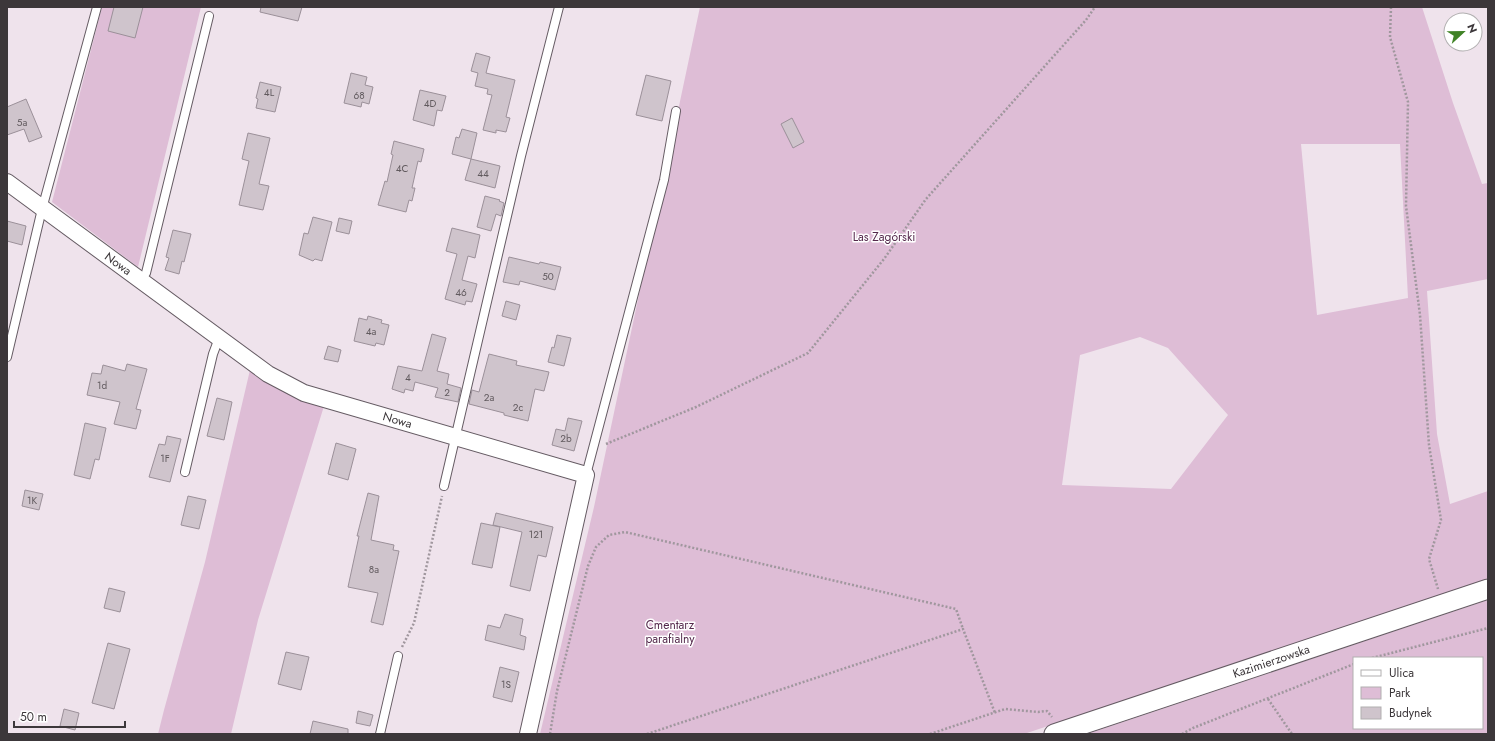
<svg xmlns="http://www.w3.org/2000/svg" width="1495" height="741" font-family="Jost,sans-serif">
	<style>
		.green { fill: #debdd6; fill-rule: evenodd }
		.building { fill: #cfc4cc; stroke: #9b9099 }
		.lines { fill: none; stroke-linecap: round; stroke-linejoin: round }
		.service-casing { stroke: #655b63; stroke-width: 10 }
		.minor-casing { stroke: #655b63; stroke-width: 18 }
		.tertiary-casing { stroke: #655b63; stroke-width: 21 }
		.path { stroke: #a0979e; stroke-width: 2.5; stroke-dasharray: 2 2; stroke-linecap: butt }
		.service { stroke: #fff; stroke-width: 8 }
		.minor { stroke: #fff; stroke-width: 16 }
		.tertiary { stroke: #fff; stroke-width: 19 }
		.labels { text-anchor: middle; stroke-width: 3; stroke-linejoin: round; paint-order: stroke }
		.number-label { font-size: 10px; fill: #615a5e }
		.park-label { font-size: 12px; fill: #54294c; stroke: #fff }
		.street-label { font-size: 12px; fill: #3c373a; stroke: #fff }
	</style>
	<rect width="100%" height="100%" fill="#efe3ec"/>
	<path class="green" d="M 102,7 L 201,7 L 138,267 L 52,202 Z
		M 700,7 L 1422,7 L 1453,103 L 1482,184 L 1488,183 L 1488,279 L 1427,291 L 1437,434 L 1450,504 L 1488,491 L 1488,579 L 1024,734 L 540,734 L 594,507 ZM 1301,144 L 1400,144 L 1408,298 L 1317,315 ZM 1140,337 L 1168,348 L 1228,415 L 1171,489 L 1062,485 L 1080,355 Z
		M 250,370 L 324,406 L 258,620 L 231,734 L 158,734 L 164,710 L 205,562 Z
		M 1488,600 L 1488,734 L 1087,734 ZM 1354,658 L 1482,658 L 1482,728 L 1354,728 Z"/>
	<path class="building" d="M 114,7 L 143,7 L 135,38 L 108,31 Z
		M 261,7 L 302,7 L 298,21 L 260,12 Z
		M 476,53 L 490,57 L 486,73 L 515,80 L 506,117 L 510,118 L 506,132 L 496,130 L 496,133 L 483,130 L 492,95 L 487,94 L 488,89 L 475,86 L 478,73 L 471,71 Z
		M 351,73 L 367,77 L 365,85 L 373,87 L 369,104 L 362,102 L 361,107 L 344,103 Z
		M 646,75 L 671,81 L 662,121 L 636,115 Z
		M 260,82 L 281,87 L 275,112 L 256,108 L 258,99 L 256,98 Z
		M 420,90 L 446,96 L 442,111 L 437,110 L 434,126 L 413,120 Z
		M 26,99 L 42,137 L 29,142 L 24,129 L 7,135 L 7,107 Z
		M 792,118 L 804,142 L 793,148 L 781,124 Z
		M 462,129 L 477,133 L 471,159 L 452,154 L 456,137 L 459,138 Z
		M 248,133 L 270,138 L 259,184 L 269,186 L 263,210 L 239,205 L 249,161 L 242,159 Z
		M 394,141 L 424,149 L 421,162 L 418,161 L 412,188 L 415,188 L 412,201 L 409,200 L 406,212 L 378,205 L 385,181 L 387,182 L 393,155 L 391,154 Z
		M 471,159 L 500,166 L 495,188 L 465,180 Z
		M 485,196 L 500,200 L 499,201 L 504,203 L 501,216 L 496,214 L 491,231 L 477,227 Z
		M 313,217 L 332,222 L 322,261 L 315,259 L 313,261 L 299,255 L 304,233 L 308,234 Z
		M 339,218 L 352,221 L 349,234 L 336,231 Z
		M 7,221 L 26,226 L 22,245 L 7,241 Z
		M 452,228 L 480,235 L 475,258 L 468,256 L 462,280 L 477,284 L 472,302 L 466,301 L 465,305 L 445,299 L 457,254 L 446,251 Z
		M 173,230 L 191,234 L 184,262 L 182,261 L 179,274 L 165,270 L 169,258 L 166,257 Z
		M 509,257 L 539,264 L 540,262 L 561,267 L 555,290 L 520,281 L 519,285 L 503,282 Z
		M 506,301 L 520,305 L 516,320 L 502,316 Z
		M 368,316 L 382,320 L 381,323 L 389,325 L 384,345 L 376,343 L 375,346 L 354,341 L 359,318 L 367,320 Z
		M 432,334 L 446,338 L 437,371 L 449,374 L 447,384 L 461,388 L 458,402 L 435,397 L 438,388 L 415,382 L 413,391 L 405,389 L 404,393 L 392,389 L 398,366 L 422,371 Z
		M 557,335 L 571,338 L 564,366 L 548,362 L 552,347 L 554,348 Z
		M 328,346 L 341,350 L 338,362 L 324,359 Z
		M 489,354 L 517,361 L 516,365 L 549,372 L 544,391 L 535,389 L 528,421 L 504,415 L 504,413 L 469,404 L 472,390 L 479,392 Z
		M 127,364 L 147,369 L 136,409 L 141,410 L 136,429 L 114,424 L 120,402 L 87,395 L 92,373 L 101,374 L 103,365 L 125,371 Z
		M 217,398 L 232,402 L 224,440 L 207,436 Z
		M 568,418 L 582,421 L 574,451 L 552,445 L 556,429 L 565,431 Z
		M 85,423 L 106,428 L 99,460 L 95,459 L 90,479 L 74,475 Z
		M 167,436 L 181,439 L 170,482 L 149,477 L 159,444 L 165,445 Z
		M 336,443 L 356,449 L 348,480 L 328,474 Z
		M 25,490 L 43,494 L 39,510 L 22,506 Z
		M 368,493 L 379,496 L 371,540 L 394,545 L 393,550 L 399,551 L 383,625 L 371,622 L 378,593 L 348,587 L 359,536 L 357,536 Z
		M 188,496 L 206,500 L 199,529 L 181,525 Z
		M 496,513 L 553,527 L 546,557 L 538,555 L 530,591 L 510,586 L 522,532 L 493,525 Z
		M 481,523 L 500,527 L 492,568 L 472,564 Z
		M 109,588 L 125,592 L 120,612 L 104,608 Z
		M 505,614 L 523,619 L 520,635 L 526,637 L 524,650 L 485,640 L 488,625 L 500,628 Z
		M 108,643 L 130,649 L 114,709 L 92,703 Z
		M 286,652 L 309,657 L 301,690 L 278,684 Z
		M 500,667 L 519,672 L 512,702 L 493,697 Z
		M 64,709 L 79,713 L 75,730 L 60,726 Z
		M 358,711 L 373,715 L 370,726 L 356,723 Z
		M 313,721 L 348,729 L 348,734 L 310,734 Z"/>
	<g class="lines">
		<g class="service-casing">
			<path id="service" d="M 141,281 L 146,273 L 209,16
				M 7,357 L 42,209 L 97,7
				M 185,472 L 213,354 L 219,338
				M 586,475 L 664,180 L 676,111
				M 444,486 L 521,156 L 559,7
				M 380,734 L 398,656"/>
		</g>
		<g class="minor-casing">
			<g id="minor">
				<path id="s1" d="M 7,182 L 268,374 L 304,393 L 586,475 L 528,734"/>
			</g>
		</g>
		<g class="tertiary-casing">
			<g id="tertiary">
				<path id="s2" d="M 1054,734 L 1488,589"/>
			</g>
		</g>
		<path class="path" d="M 1391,7 L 1390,37 L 1408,102 L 1406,206 L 1420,315 L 1429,445 L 1441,520 L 1429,559 L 1438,589
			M 606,444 L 696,407 L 808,353 L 884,259 L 926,199 L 1086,20 L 1095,7
			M 402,647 L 414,623 L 442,496
			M 1372,658 L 1488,628
			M 1268,699 L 1292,734
			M 550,734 L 557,691 L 588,566 L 596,547 L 609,535 L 625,532 L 956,609 L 963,629
			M 647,734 L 963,629 L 995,713
			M 930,734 L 1005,709 L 1038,712 L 1047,711 L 1052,717
			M 1182,734 L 1193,728 L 1354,664"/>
		<use href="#service" class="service"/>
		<use href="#minor" class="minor"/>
		<use href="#tertiary" class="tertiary"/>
	</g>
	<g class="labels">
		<g class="number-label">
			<text x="269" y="96">4L</text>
			<text x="359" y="99">68</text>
			<text x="430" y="107">4D</text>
			<text x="22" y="126">5a</text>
			<text x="402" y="172">4C</text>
			<text x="483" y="177">44</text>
			<text x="548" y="280">50</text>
			<text x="461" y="296">46</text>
			<text x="371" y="335">4a</text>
			<text x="408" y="381">4</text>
			<text x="102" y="389">1d</text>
			<text x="447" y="396">2</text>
			<text x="489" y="401">2a</text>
			<text x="518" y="411">2c</text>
			<text x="566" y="442">2b</text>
			<text x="165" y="462">1F</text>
			<text x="32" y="504">1K</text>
			<text x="536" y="538">121</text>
			<text x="374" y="573">8a</text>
			<text x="506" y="688">1S</text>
		</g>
		<g class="park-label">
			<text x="884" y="241">Las Zagórski</text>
			<text x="670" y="629">Cmentarz<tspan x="670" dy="14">parafialny</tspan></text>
		</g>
		<g class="street-label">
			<text dy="4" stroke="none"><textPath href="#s1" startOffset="138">Nowa</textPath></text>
			<text dy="4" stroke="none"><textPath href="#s1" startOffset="462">Nowa</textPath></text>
			<text dy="4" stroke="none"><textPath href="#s2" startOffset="229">Kazimierzowska</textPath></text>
		</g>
	</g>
	<rect width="1495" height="741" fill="none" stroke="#3c373a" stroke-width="16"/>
	<rect x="1353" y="657" width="130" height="72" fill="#ffffff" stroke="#b1afb0"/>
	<rect x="1361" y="670" width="20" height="6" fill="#ffffff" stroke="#b1afb0"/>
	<text x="1389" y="677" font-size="12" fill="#3c373a">Ulica</text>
	<rect x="1361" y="687" width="20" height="12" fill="#debdd6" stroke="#b1afb0"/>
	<text x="1389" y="697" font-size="12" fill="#3c373a">Park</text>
	<rect x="1361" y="707" width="20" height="12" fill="#cfc4cc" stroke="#b1afb0"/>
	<text x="1389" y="717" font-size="12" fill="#3c373a">Budynek</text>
	<g transform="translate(1463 32) rotate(68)"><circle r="19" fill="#ffffff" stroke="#b1afb0"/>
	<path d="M0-3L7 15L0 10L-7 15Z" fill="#408326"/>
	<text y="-6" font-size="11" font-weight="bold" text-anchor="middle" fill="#3c373a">N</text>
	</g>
	<path d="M14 721v6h111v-6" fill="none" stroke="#3c373a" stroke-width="2"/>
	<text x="20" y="721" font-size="12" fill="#3c373a" stroke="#ffffff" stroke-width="3" paint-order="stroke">50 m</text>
</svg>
